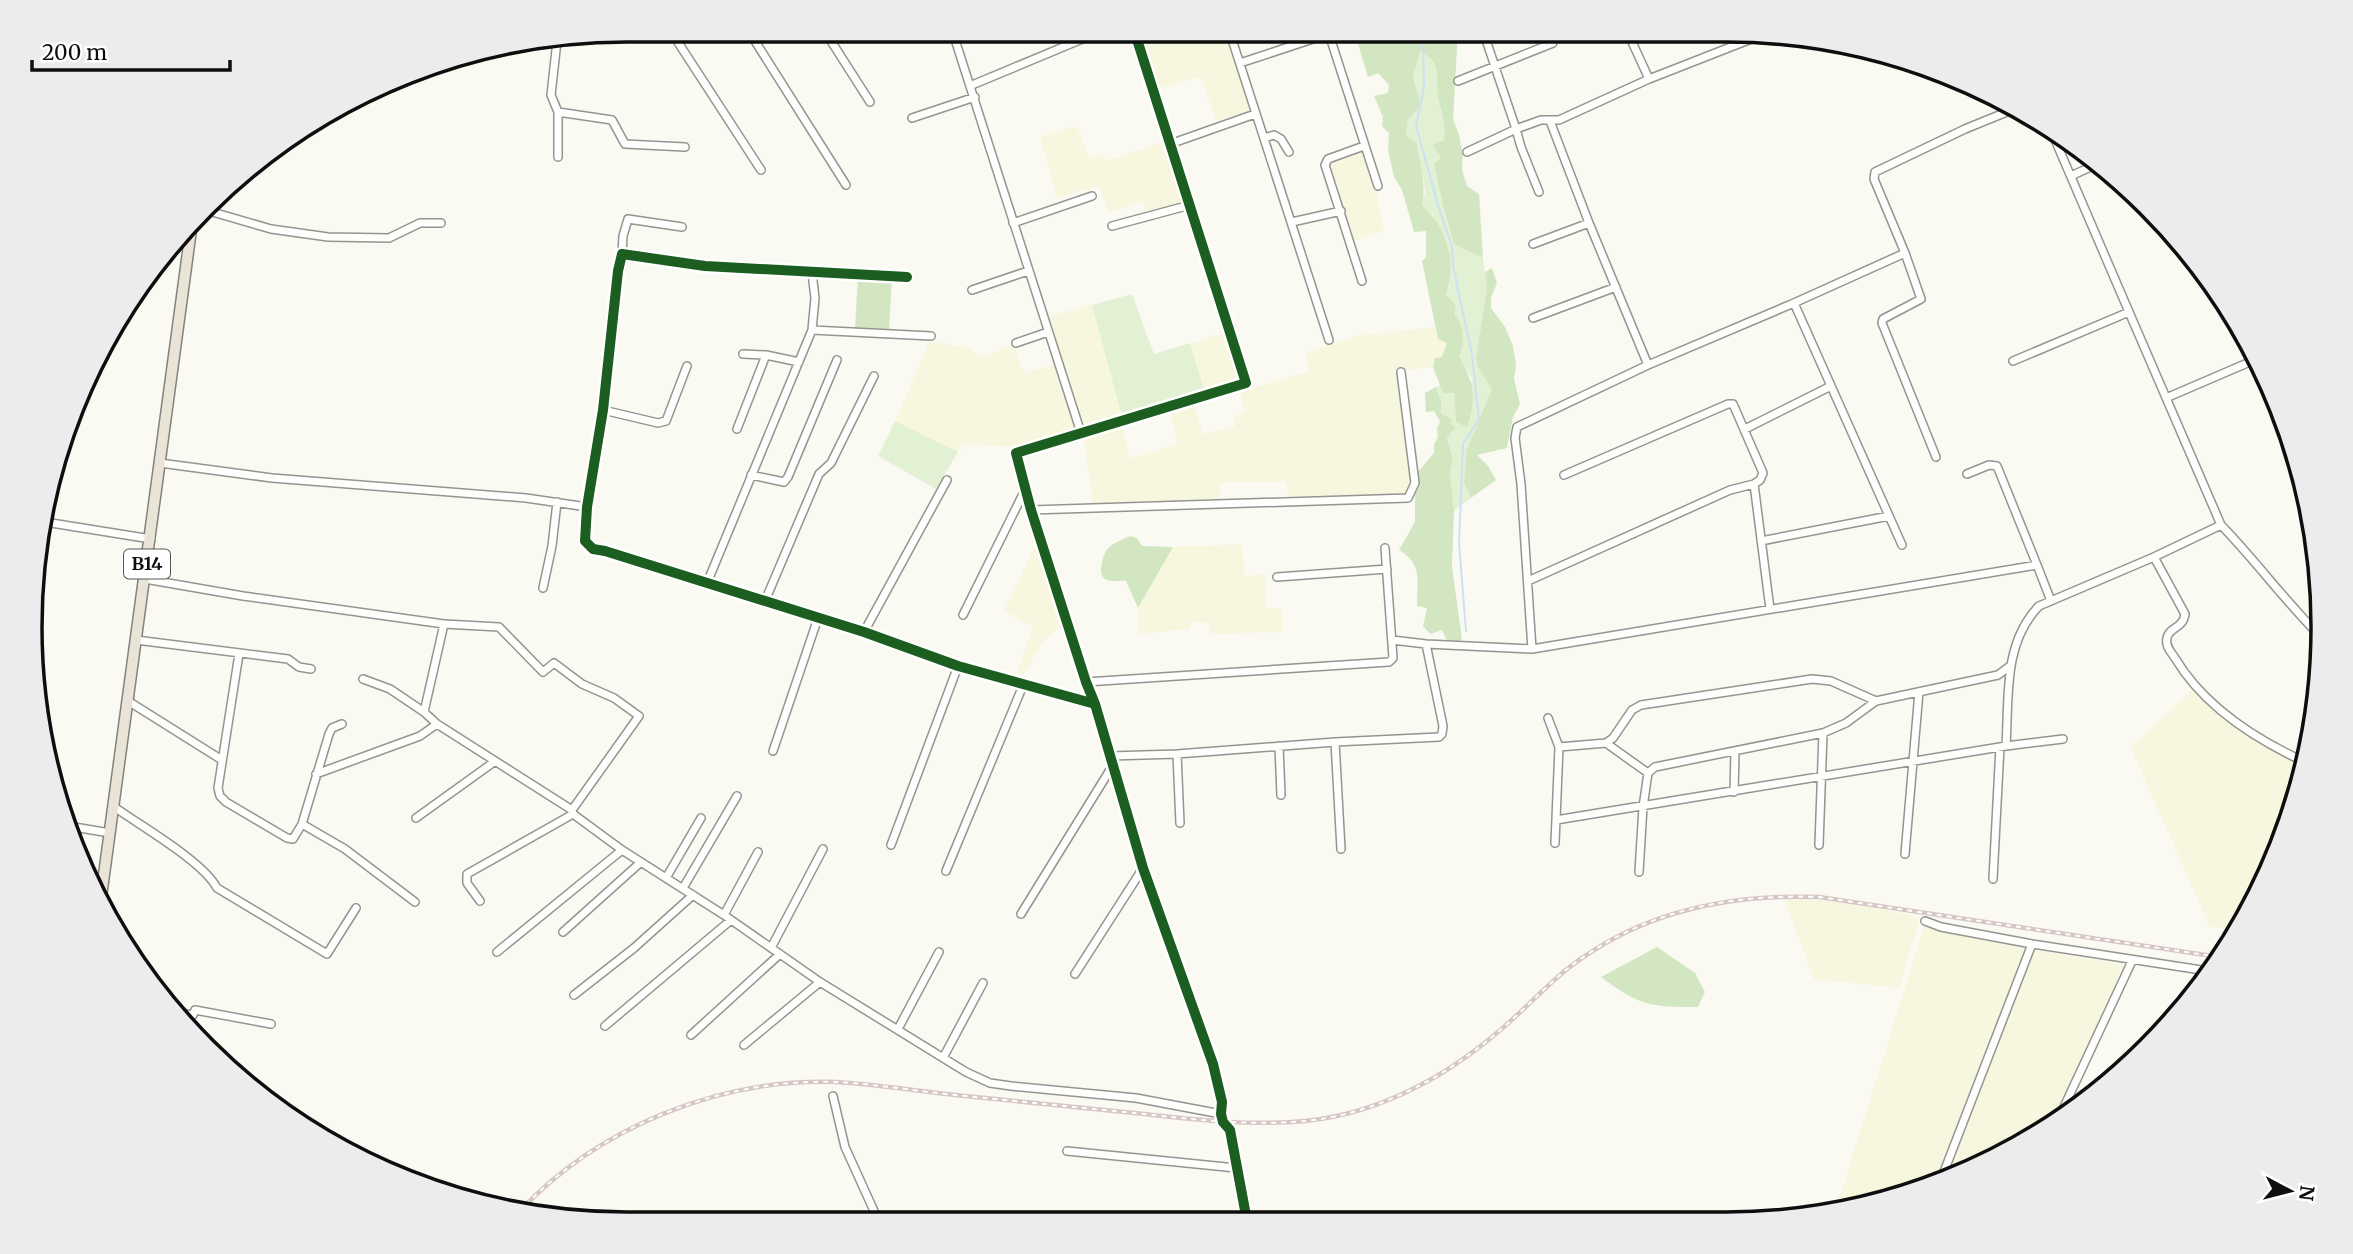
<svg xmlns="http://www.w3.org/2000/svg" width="2353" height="1254" font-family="Merriweather,serif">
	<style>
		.farmland { fill: #f7f6df }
		.green { fill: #e2f0d3 }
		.forest { fill: #d2e7c1 }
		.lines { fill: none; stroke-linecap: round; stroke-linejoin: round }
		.stream { stroke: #cae2f3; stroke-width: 2 }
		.minor-casing { stroke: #949491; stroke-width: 10 }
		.trunk-casing { stroke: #82827e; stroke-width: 13 }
		.minor { stroke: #fefefd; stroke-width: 7 }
		.trunk { stroke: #eae4d8; stroke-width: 10 }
		.rail-casing { stroke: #d6c6c5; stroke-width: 4.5 }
		.rail { stroke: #fff; stroke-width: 2; stroke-dasharray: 5; stroke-linecap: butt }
		.cycleway-casing { stroke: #fff; stroke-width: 15 }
		.cycleway { stroke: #1b5e20; stroke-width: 10 }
		.labels { text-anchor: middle; stroke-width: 7; stroke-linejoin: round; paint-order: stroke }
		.shield { fill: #fff; stroke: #565656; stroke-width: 2 }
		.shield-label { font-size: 18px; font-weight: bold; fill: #0e0e0e }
		.rim { fill: none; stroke: #0e0e0e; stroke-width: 3.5 }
	</style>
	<rect width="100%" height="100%" fill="#fafaf2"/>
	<path class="farmland" d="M 1142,30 L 1226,30 L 1250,106 L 1247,112 L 1216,121 L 1201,77 L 1160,88 Z
		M 1077,126 L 1089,158 L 1103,154 L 1107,161 L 1166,141 L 1186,201 L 1147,213 L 1143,202 L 1109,212 L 1098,186 L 1057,198 L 1040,137 Z
		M 1362,150 L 1376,190 L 1384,230 L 1355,241 L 1328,166 L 1330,161 Z
		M 1092,305 L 1121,413 L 1083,425 L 1049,316 Z
		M 1435,327 L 1438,339 L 1447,343 L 1442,357 L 1435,358 L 1433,367 L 1397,371 L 1413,483 L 1407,495 L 1347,498 L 1289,497 L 1285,481 L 1218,483 L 1221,501 L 1155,501 L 1093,505 L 1084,437 L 1122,425 L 1130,458 L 1146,454 L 1178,443 L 1170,412 L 1194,404 L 1203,434 L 1235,427 L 1233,416 L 1245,413 L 1240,391 L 1309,372 L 1306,353 L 1355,336 Z
		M 1227,332 L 1241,374 L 1238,381 L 1204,390 L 1190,344 Z
		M 930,341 L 972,349 L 979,358 L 1013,345 L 1024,373 L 1055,364 L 1075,429 L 1012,447 L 963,444 L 958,452 L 895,421 Z
		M 1038,541 L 1064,624 L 1045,639 L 1023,675 L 1017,673 L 1033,626 L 1004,611 Z
		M 1242,544 L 1245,576 L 1265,574 L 1266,608 L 1282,608 L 1283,632 L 1211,634 L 1208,623 L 1191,622 L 1189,629 L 1138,634 L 1138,608 L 1173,547 Z
		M 2194,688 L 2219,711 L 2304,765 L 2292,819 L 2240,930 L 2210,927 L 2131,748 Z
		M 1784,899 L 1819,900 L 1868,907 L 1911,915 L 1919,921 L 1899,988 L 1814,979 Z
		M 1924,927 L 2026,948 L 1936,1183 L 1918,1192 L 1835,1212 Z
		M 2035,950 L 2124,965 L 2052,1126 L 1943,1180 Z"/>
	<path class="green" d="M 1419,50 L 1429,55 L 1439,73 L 1438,97 L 1446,123 L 1441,158 L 1435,163 L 1444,211 L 1454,244 L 1483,258 L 1487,289 L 1476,357 L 1477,366 L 1492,389 L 1466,451 L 1464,483 L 1471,498 L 1454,511 L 1450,471 L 1453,458 L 1447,438 L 1450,423 L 1448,416 L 1441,413 L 1441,401 L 1436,387 L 1441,385 L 1443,393 L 1454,392 L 1456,422 L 1472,379 L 1459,356 L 1455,306 L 1446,295 L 1450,284 L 1434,216 L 1421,205 L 1425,193 L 1424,181 L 1419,162 L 1406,136 L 1408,120 L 1419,97 L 1413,77 Z
		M 1132,294 L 1154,354 L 1190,343 L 1204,390 L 1121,413 L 1092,305 Z
		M 895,421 L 958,452 L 936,489 L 878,456 Z"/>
	<path class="forest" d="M 1374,31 L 1458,31 L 1453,119 L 1459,135 L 1463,155 L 1462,170 L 1467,186 L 1479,194 L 1483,258 L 1454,244 L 1443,206 L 1434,163 L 1441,158 L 1433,145 L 1444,140 C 1446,121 1443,118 1439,101 C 1434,79 1445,64 1420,51 L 1413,77 L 1419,97 L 1419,107 L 1408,120 L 1406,136 L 1417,143 C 1419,164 1427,184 1422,205 C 1447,227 1457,263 1446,295 L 1456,306 L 1455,314 C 1463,324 1466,344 1459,356 C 1474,382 1477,398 1467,427 L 1456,422 L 1454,393 L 1443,393 L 1433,367 L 1435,358 L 1442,357 L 1447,343 L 1438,339 L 1422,261 L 1426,257 L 1426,231 L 1414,232 L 1402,190 L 1394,177 L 1388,150 L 1389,133 L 1382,126 L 1383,117 L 1374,96 L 1388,93 L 1389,85 L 1378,73 L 1368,77 L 1357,40 L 1373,33 Z
		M 1492,268 L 1497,283 L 1491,298 L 1491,308 L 1505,327 L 1513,346 L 1516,365 L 1514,379 L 1520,404 L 1513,417 L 1507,448 L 1477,455 L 1488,466 L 1496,480 L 1471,498 L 1464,483 L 1466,451 L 1492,389 L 1477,366 L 1476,357 L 1487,289 L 1485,272 Z
		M 858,277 L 892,279 L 889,331 L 855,328 Z
		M 1436,387 L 1441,401 L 1441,413 L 1452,419 L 1450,423 L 1455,428 L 1447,438 L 1453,459 L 1450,471 L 1454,511 L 1452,567 L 1462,639 L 1459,642 L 1448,643 L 1442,630 L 1430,634 L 1423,626 L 1427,608 L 1417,606 C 1417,581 1423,564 1399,550 L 1415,522 L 1415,495 L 1420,485 L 1418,472 L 1434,453 L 1434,444 L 1438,437 L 1437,428 L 1440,422 L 1434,411 L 1426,412 L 1425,393 Z
		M 1130,536 L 1137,538 L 1142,546 L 1173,547 L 1138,608 L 1126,581 C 1109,581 1097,583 1102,562 C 1103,558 1104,554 1106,551 C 1111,543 1122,540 1130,536 Z
		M 1657,947 L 1695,973 L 1705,992 L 1698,1007 C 1651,1007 1639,1006 1601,977 Z"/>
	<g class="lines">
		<path class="stream" d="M 1423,31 L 1424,87 L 1416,126 L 1438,205 L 1452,247 L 1453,266 L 1472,355 L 1479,419 L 1463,444 L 1459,543 L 1466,631"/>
		<g class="minor-casing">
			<path id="minor" d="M 670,30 L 761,170
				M 748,30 L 846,185
				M 824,30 L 870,102
				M 952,30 L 1081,433
				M 1134,30 L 1246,383 L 1016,453 L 1031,510 L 1086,682 L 1095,704 L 1143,868 L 1213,1064 L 1222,1102 L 1221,1114 L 1223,1122 L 1230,1130 L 1247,1221
				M 1229,30 L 1329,340
				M 1328,31 L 1378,186
				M 1483,31 L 1516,129 L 1541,120 L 1559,120 L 1649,79 L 1769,32
				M 1627,31 L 1649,79
				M 557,41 L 551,95 L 558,112 L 558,157
				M 1240,63 L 1328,34
				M 1458,81 L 1553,43 L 1554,37 L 1551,31
				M 972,85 L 1104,30
				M 558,112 L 612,120 L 625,144 L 685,147
				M 912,118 L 975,97
				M 1550,121 L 1589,223 L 1648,365
				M 2050,128 L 2129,312
				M 1264,138 L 1274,135 L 1281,139 L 1289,152
				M 1170,144 L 1255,114
				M 1467,152 L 1516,129 L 1521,147 L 1539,192
				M 2071,176 L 2099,163
				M 209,211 L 271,229 L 328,237 L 389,238 L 420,223 L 441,223
				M 1292,222 L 1341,211
				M 1013,223 L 1092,196
				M 1112,226 L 1190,205
				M 1533,244 L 1589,223
				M 1905,253 L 1921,299 L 1883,319 L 1882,323 L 1936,457
				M 622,254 L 623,236 L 628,219 L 682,227
				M 907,277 L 705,266 L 622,254 L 618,271 L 603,410 L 587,507 L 585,541 L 593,549 L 605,551 L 864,632 L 958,666 L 1095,704
				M 1362,281 L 1325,165 L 1328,159 L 1364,146
				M 972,290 L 1028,271
				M 1794,303 L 1902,545
				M 1533,318 L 1616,287
				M 812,330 L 931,336
				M 1016,343 L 1048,332
				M 743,354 L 766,355
				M 2166,398 L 2259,358
				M 603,410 L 658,423 L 666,421 L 687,366
				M 737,429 L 766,355 L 799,362
				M 1745,429 L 1831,386
				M 160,463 L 272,478 L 526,498 L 587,507
				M 1967,474 L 1989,465 L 1997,466 L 2037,565
				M 751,475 L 784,482 L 788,477 L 837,360
				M 1564,475 L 1728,404 L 1733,404 L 1763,473 L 1760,480 L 1754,484 L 1770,609
				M 1031,510 L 1408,498 L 1415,483 L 1401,372
				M 45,522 L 151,539
				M 2221,525 C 2256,561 2285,601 2320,636
				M 1761,541 L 1889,516
				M 2154,557 L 2185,614 C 2183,629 2169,627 2167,638 C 2165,646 2171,652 2175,658 C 2203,705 2255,739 2305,762
				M 1277,577 L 1387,569
				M 145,579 L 243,596 L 444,624 L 499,627 L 543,672 L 554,663 L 582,684 L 614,698 L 639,716 L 572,810
				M 1528,581 L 1730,490 L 1754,484
				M 707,583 L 812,330 L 815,298 L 812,273
				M 543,588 L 552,546 L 557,502
				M 765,601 L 819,474 L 831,463 L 874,376
				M 963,615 L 1025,490
				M 864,632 L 947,480
				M 136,640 L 288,659 L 299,667 L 311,669
				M 1392,640 L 1426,644 L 1532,649 L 2037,565 L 2051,601
				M 1532,649 L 1521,484 L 1515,438 L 1517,427 L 1648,365 L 1794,303 L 1905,253 L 1874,179 L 1875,172 L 1965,129 L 2019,107
				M 239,654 L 218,788 L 220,796 L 226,802 L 287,838 L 293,839 L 302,824 L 329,734 L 332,728 L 342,724
				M 363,679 L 390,689 L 424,712
				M 1086,682 L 1389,662 L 1393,658 L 1385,548
				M 128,701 L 222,760
				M 1548,718 L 1559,747 L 1555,843
				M 437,724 L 424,712 L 444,624
				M 1335,742 L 1341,849
				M 1606,743 L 1648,773
				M 1279,746 L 1281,795
				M 2006,746 C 2009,697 2003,643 2039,606 L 2154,557 L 2221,525 L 2129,312 L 2013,361
				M 1559,747 L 1606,743 L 1613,738 L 1632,710 L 1641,705 L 1812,679 L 1831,681 L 1876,701
				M 773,751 L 818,618
				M 1177,754 L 1180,823
				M 1110,756 L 1177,754 L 1335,742 L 1439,737 L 1442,734 L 1443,726 L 1426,644
				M 316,774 L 420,736 L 437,724 L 572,810 L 573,814 L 622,850 L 724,915 L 820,982 L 966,1072 L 990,1083 L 1011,1086 L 1136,1098 L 1221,1114
				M 1734,792 L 1735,752
				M 113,806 C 139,825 203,861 217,888 L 327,954 L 356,908
				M 416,818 L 494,762
				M 1556,820 L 2006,746 L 2063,739
				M 302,824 L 345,849 L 415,902
				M 68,826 L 110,833
				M 891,845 L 958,666
				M 1819,845 L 1823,733
				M 1905,854 L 1919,692
				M 946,871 L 1024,683
				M 1639,872 L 1643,807 L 1648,773 L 1655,767 L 1823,733 L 1846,723 L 1876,701 L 1998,675 L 2010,666
				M 666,878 L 701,818
				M 1993,879 L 2000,747
				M 683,888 L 737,796
				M 480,901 L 467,883 L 467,874 L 573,814
				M 1021,914 L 1113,765
				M 724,915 L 758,852
				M 1925,921 L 1941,927 L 2032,944 L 2208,971
				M 563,932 L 641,862
				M 771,948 L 823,849
				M 497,952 L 622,850
				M 1075,974 L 1143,868
				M 574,995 L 634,948 L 693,895
				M 173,1012 L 193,1015 L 195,1010 L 271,1024
				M 605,1026 L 731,920
				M 186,1027 L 187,1015
				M 898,1029 L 939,952
				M 691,1035 L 780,954
				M 744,1045 L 820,982
				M 943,1058 L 983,983
				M 833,1096 L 845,1147 L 879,1222
				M 2056,1124 L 2132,961
				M 1067,1151 L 1236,1168
				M 1940,1182 L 2032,944"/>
		</g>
		<g class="trunk-casing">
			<path id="trunk" d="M 101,897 L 191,230"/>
		</g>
		<use href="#minor" class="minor"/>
		<use href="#trunk" class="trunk"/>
		<g class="rail-casing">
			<path id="rail" d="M 519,1212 C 598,1127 720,1078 836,1082 C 875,1084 915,1091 955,1095 C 1018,1101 1081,1108 1144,1114 C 1198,1120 1252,1126 1305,1121 C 1386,1113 1458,1070 1516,1016 C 1539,995 1559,973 1585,956 C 1655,908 1736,894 1819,897 L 2219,957"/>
		</g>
		<use href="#rail" class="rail"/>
		<g class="cycleway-casing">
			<path id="cycleway" d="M 1134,30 L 1246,383 L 1016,453 L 1031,510 L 1086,682 L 1095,704 L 1143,868 L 1213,1064 L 1222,1102 L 1221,1114 L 1223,1122 L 1230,1130 L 1247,1221
				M 907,277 L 705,266 L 622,254 L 618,271 L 603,410 L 587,507 L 585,541 L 593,549 L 605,551 L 864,632 L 958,666 L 1095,704"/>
		</g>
		<use href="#cycleway" class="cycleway"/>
	</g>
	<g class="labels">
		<rect class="shield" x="124" y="549.5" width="46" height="29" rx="5"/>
		<g class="shield-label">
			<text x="147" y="570">B14</text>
		</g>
	</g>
	<path d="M0 0H2353V1254H0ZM627 42H1726A585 585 0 0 1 2311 627V627A585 585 0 0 1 1726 1212H627A585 585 0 0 1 42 627V627A585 585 0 0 1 627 42Z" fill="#ececec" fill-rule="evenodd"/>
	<path class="rim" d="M627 42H1726A585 585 0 0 1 2311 627V627A585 585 0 0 1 1726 1212H627A585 585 0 0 1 42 627V627A585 585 0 0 1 627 42Z"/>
	<g transform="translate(2290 1191) rotate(97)" stroke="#ffffff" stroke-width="5" paint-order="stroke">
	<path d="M0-5L12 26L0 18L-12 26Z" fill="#0e0e0e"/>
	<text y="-10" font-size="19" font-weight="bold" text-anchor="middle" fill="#0e0e0e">N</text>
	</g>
	<path d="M32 60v10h198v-10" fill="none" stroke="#0e0e0e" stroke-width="3.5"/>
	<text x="42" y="60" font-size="21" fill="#0e0e0e" stroke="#ffffff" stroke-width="5" paint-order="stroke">200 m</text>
</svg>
